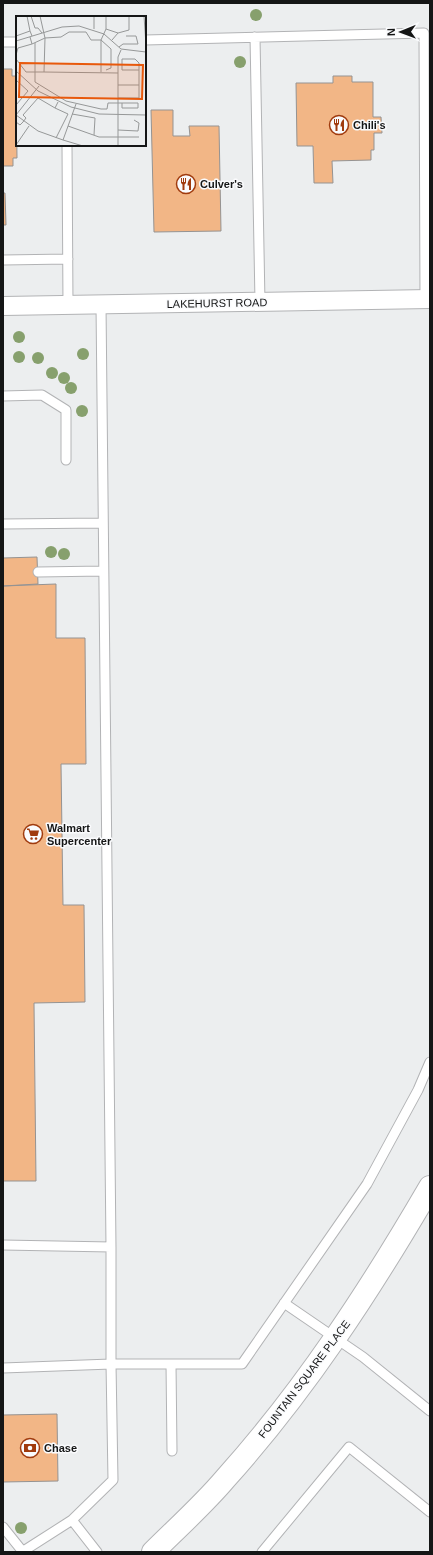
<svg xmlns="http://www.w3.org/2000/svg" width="433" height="1555" font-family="Helvetica,sans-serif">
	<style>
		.building { fill: #f2b686; stroke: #959392 }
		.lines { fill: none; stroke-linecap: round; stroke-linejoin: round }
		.service-casing { stroke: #b2b3b5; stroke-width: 11 }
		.minor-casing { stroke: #b2b3b5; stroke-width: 20 }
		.tertiary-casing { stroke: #b2b3b5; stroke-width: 24 }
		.service { stroke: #fff; stroke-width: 9 }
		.minor { stroke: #fff; stroke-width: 18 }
		.tertiary { stroke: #fff; stroke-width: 22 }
		.tree { fill: #87a06d }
		.labels { text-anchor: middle; stroke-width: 3; stroke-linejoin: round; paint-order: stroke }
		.poi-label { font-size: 11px; font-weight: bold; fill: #151616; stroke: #fafbfd; text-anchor: start }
		.street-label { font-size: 11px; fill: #151616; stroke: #fafbfd }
		.inset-road { fill: none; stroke: #969898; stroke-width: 1 }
		.view { fill: #e8590c; fill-opacity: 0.15; stroke: #e8590c; stroke-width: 2 }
		.inset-edge { fill: none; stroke: #151616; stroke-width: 2 }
	</style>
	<rect width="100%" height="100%" fill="#eceeef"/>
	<path class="building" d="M 3,69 L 12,69 L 12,76 L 16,76 L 17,158 L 13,158 L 13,166 L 3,166 Z
		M 333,76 L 352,76 L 352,82 L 373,82 L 373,117 L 381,117 L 382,133 L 374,133 L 374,150 L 371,150 L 371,160 L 332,161 L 333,183 L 314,183 L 313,146 L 297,146 L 296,83 L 333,83 Z
		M 151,110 L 173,110 L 173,136 L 190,136 L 189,126 L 219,126 L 221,231 L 154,232 Z
		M 3,193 L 5,193 L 6,225 L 3,225 Z
		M 37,557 L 38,584 L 3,586 L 3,558 Z
		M 56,584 L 56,638 L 85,638 L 86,764 L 61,764 L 63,905 L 84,905 L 85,1002 L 34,1003 L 36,1181 L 3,1181 L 3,586 Z
		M 57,1414 L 58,1481 L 3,1482 L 3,1415 Z"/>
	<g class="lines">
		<g class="service-casing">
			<path id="service" d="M 255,37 L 260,302
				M 145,40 L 424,33 L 425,299
				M 3,42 L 17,42
				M 67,145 L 68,305
				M 3,260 L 68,259
				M 3,396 L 42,395 L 66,410 L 66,460
				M 3,524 L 103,523
				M 38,572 L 103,571
				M 3,1245 L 111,1247 L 101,305
				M 111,1247 L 111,1364 L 242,1364 L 367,1184 L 418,1090 L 430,1062
				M 284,1303 L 363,1357 L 430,1411
				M 171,1364 L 172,1451
				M 3,1368 L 111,1364 L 113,1480 L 72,1520 L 22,1552
				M 72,1520 L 97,1552
				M 3,1527 L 23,1552
				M 262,1552 L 349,1447 L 430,1512"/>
		</g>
		<g class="minor-casing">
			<path id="minor" d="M 3,306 L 430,299"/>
		</g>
		<g class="tertiary-casing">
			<path id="tertiary" d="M 153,1552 C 177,1528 203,1505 225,1479 C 305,1390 370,1290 430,1187"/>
		</g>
		<use href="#service" class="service"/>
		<use href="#minor" class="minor"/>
		<use href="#tertiary" class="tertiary"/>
	</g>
	<g class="tree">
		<circle cx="256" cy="15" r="6"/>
		<circle cx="240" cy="62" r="6"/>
		<circle cx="19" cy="337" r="6"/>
		<circle cx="83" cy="354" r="6"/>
		<circle cx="19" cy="357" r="6"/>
		<circle cx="38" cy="358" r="6"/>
		<circle cx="52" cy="373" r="6"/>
		<circle cx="64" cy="378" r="6"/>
		<circle cx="71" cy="388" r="6"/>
		<circle cx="82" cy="411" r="6"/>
		<circle cx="51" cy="552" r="6"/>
		<circle cx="64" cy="554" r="6"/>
		<circle cx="21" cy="1528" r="6"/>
	</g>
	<defs>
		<g id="restaurant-ring" transform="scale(1)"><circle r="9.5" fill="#fafbfd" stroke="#a03b0e" stroke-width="1.5"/><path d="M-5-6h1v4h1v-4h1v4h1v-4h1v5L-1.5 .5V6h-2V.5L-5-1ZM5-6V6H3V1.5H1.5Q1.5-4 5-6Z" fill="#a03b0e"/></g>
		<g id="supermarket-ring" transform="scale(1)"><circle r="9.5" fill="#fafbfd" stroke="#a03b0e" stroke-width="1.5"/><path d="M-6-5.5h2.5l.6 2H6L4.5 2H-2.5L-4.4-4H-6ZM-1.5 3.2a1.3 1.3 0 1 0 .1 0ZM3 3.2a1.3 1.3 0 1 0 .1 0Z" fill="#a03b0e"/></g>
		<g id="bank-ring" transform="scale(1)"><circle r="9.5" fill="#fafbfd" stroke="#a03b0e" stroke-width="1.5"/><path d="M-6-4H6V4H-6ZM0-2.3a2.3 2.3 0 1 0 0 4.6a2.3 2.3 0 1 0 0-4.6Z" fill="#a03b0e"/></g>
	</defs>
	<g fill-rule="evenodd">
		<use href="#restaurant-ring" x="339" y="125"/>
		<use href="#restaurant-ring" x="186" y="184"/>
		<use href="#supermarket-ring" x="33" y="834"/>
		<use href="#bank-ring" x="30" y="1448"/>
	</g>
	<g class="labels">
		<g class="poi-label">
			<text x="353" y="129">Chili's</text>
			<text x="200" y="188">Culver's</text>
			<text x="47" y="832">Walmart<tspan x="47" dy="13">Supercenter</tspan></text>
			<text x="44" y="1452">Chase</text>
		</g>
		<g class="street-label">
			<text transform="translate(217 303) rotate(-1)" y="4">LAKEHURST ROAD</text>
			<text transform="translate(304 1379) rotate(-53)" y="4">FOUNTAIN SQUARE PLACE</text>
		</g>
	</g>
	<g transform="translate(16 16)">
		<rect width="130" height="130" fill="#eceeef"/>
		<path class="inset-road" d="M 11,0 L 14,15M 15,0 L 19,12 L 22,12 L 26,17M 24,0 L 29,22 L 28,56 L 102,57M 128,0 L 130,29M 78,13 L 78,0M 90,13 L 102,17M 0,20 L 14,15 L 16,20M 96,24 L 102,17 L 113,14 L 113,0M 0,25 L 46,11 L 63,10 L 88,18 L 105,33 L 130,36M 16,28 L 29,22 L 45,21 L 53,16 L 70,16 L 75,24 L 85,24 L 95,33 L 95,52 L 90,54M 103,31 L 107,28 L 122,28 L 120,20 L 110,20M 0,39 L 2,32 L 16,28 L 14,21M 0,43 L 10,56 L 19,56 L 19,27M 106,54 L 123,54M 0,55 L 22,75 L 55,91 L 83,98 L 130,99M 28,56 L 19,56 L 19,66 L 50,85 L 85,93 L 91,93 L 92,87 L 122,87 L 122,92 L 106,92 L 106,87M 85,56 L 85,24 L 90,13 L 90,0M 0,64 L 12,75 L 0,89M 102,69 L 123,69M 102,82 L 123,82 L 123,47 L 119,43 L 106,43 L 106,54M 60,88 L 47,124 L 67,130M 39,92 L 52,98 L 40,122M 56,98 L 79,102 L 78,119M 0,99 L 22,115 L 47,124M 0,99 L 23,70M 0,106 L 4,109 L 7,106 L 10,102 L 7,99 L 22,82 L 39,92 L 42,86M 52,110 L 83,121 L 123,121M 102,114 L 122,115 L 123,107 L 118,104M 0,129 L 13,110M 102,130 L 102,41 L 105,34"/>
		<path class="view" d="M 4,47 L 127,49 L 126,83 L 3,81 Z"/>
		<rect width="130" height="130" class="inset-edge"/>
	</g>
	<rect width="433" height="1555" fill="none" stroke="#151616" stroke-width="8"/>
	<g transform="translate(401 32) rotate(269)" stroke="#fafbfd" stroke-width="3" paint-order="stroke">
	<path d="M0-3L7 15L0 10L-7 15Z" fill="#151616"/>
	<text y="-6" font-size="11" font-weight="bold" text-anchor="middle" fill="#151616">N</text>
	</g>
</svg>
